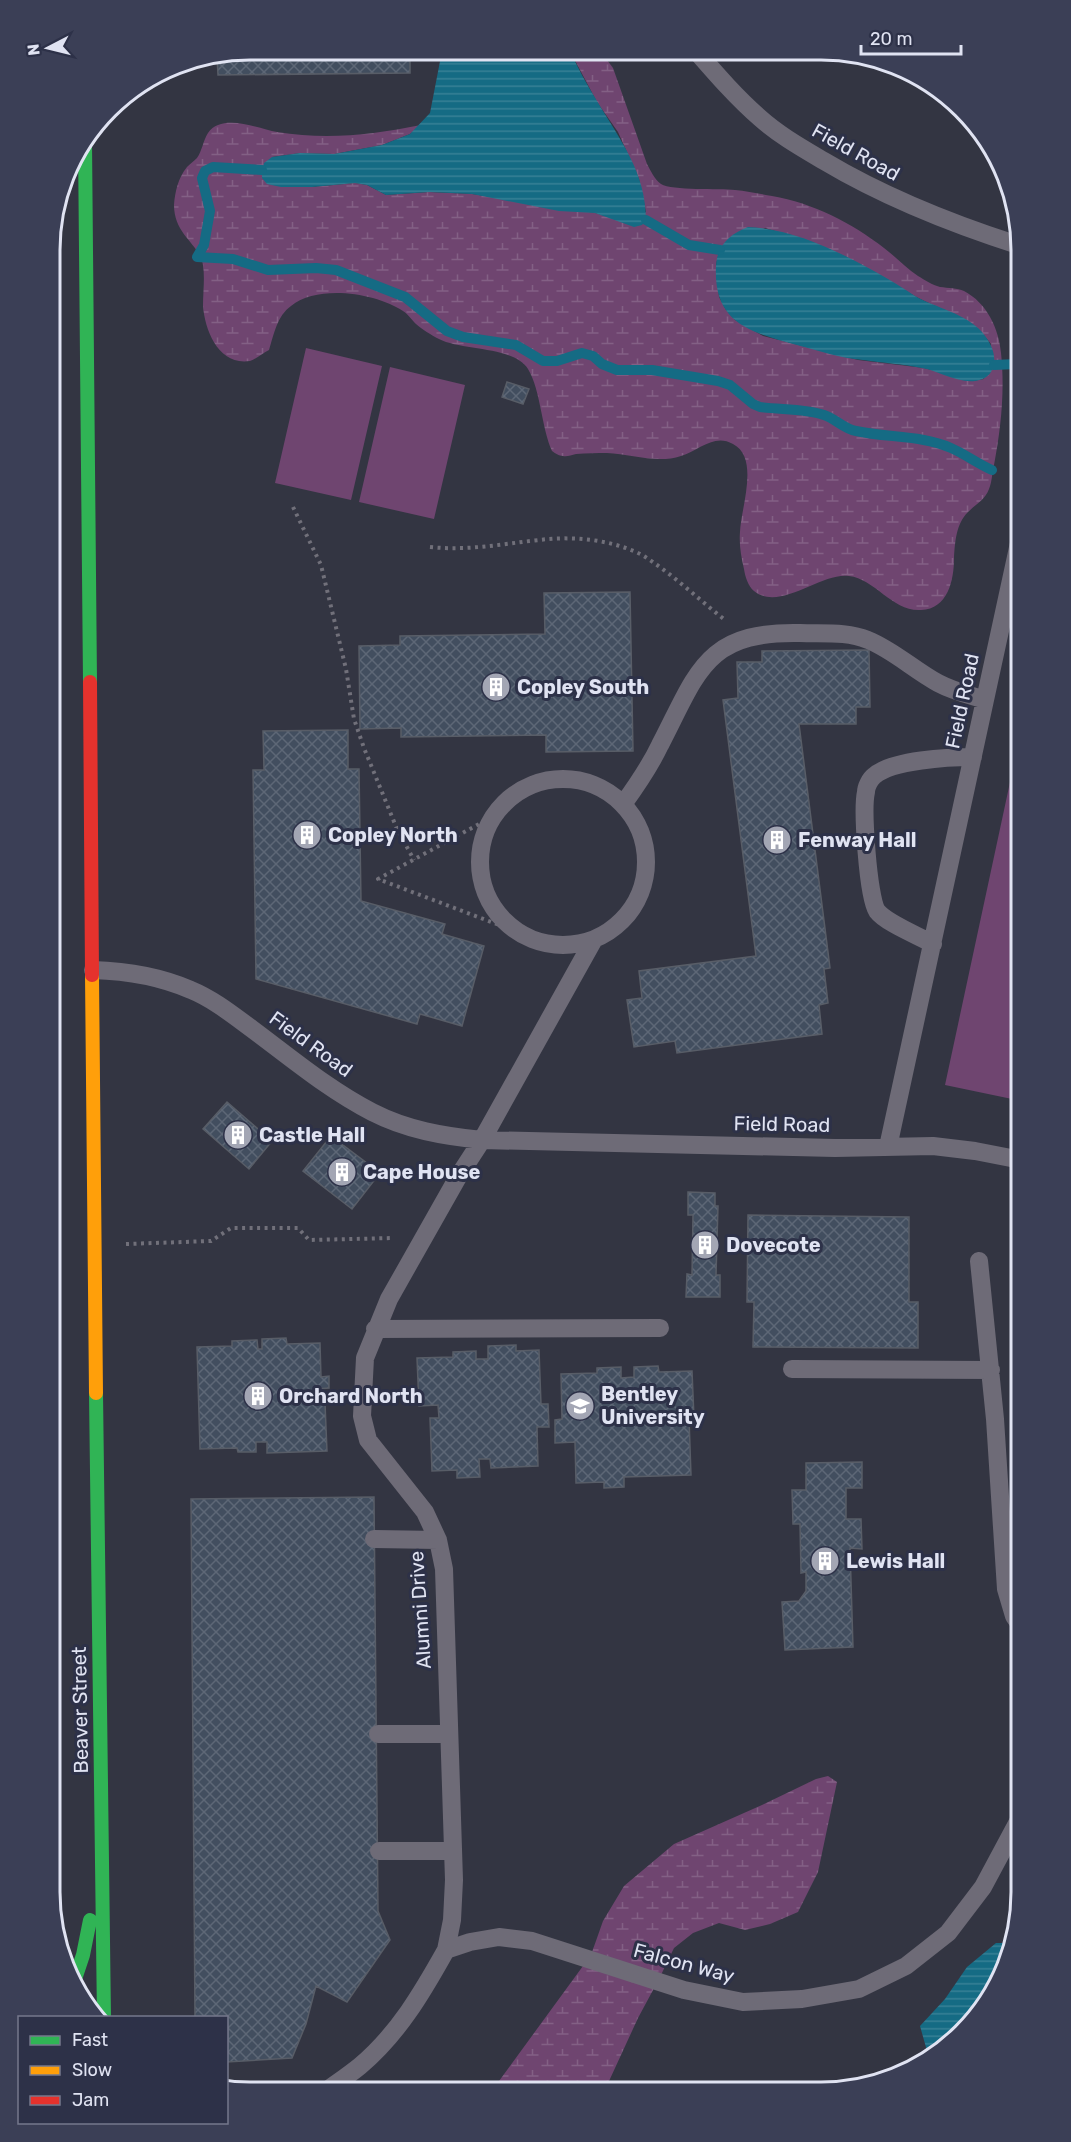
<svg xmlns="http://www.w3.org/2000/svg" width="1071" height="2142" font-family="Rubik,sans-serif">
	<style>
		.green { fill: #6f4570 }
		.wetland { fill: url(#wetland-marsh); fill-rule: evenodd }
		.water { fill: url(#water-rules) }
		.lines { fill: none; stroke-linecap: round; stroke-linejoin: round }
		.stream { stroke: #156b84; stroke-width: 10 }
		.building { fill: url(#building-cross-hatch); stroke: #585d67; stroke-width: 1.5 }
		.path { stroke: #71707a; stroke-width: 4; stroke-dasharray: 3 4.5; stroke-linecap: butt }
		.lane { stroke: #6e6b77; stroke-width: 18 }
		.fast { stroke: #30b455; stroke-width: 14 }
		.slow { stroke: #ff9f0a; stroke-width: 14 }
		.jam { stroke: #e5322d; stroke-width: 14 }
		.labels { text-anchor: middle; stroke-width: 6; stroke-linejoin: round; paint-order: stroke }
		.street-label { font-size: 20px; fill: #e0e3f2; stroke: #2d3148 }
		.poi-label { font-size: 20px; font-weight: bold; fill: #e0e3f2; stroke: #2d3148; text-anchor: start }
		.rim { fill: none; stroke: #e0e3f2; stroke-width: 3 }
	</style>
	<defs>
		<pattern id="wetland-marsh" width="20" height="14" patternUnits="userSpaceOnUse" patternTransform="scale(1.5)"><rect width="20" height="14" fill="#6f4570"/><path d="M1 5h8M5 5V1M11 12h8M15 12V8" fill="none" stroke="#836085"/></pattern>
		<pattern id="water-rules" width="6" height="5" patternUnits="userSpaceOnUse" patternTransform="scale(1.5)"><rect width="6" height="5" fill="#156b84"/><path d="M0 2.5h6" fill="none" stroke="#378096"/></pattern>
		<pattern id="building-cross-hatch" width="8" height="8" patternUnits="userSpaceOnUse" patternTransform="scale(1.5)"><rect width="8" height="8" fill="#424e5f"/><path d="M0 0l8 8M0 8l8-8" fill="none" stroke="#5d6776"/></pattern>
	</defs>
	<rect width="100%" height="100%" fill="#333542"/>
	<path class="green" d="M 306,348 L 382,366 L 351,500 L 275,483 Z
		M 390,367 L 465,385 L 434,519 L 359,502 Z
		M 1021,731 L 1021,1101 L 945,1085 Z"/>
	<path class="wetland" d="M 570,51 L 601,52 L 613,68 L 647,164 C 651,171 654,179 661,184 C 672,191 719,188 735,190 C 747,191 760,194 772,196 C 813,203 852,223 884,248 C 896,257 906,268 918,276 C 925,280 932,285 940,287 C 948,288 957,288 964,291 C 987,303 999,329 1001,353 C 1005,390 1001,428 994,465 C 992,473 992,482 989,489 C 985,500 976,504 968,512 C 956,524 955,542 954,558 C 954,580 948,609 921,610 C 893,612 875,579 849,576 C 821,572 780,612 754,591 C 748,586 745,576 744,569 C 741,556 739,544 740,532 C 741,507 760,458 733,444 C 714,433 698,451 681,456 C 657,464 631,454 607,453 C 597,453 586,453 576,454 C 571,455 567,457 563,456 C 559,456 555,453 552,451 C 541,426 541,391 528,369 C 514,346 462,351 439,339 C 431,335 422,329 416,324 C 412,320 408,314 403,311 C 376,293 318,284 291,306 C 277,316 274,334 269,350 C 263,353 256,359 250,361 C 219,366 205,331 203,306 C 203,293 205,278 203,265 C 199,243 174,235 174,205 C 175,192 178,178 187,167 C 190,164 194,161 197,158 C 202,151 203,141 208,133 C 222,113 257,128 277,132 C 326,140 372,135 421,125 L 410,134 L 382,145 L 334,154 L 300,153 L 272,157 L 297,186 L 312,187 L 355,183 L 367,185 L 386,195 L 429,192 L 472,194 L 595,213 L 609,217 L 646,212 L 639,179 L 618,132 L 597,102 ZM 765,228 C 788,235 810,241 831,250 C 860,263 886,279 913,295 C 943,312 969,315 991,344 L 984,379 L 972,381 L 924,368 L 858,360 L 763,336 L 735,320 L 726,310 L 719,297 L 716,264 L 720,250 Z
		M 828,1776 L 837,1782 L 818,1872 L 798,1912 L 770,1924 L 745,1930 L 719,1923 L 693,1933 L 674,1948 L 659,1979 L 638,2018 L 604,2092 L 491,2092 L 591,1955 L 603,1921 L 624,1886 L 674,1844 L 762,1805 L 816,1779 Z"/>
	<path class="water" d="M 442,51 L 570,51 C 578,68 587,85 597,101 C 620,140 646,172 646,220 L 642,225 L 634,227 L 595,213 L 559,211 L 472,194 L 429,192 L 386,195 L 367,185 L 355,183 L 312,187 L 281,187 L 267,184 L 262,178 L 262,170 L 264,163 L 272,157 L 300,153 L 334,154 L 382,145 L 410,134 L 430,113 Z
		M 748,227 C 797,229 846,255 888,279 C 897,284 906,290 915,296 C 936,308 965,313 982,332 C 991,343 998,356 992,370 C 989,377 982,380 975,381 C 957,383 939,371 922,368 C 903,364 883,363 863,360 C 840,358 819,351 797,345 C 751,332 713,324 716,266 C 717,245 730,234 748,227 Z
		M 996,1943 L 1012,1943 L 1006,1968 L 980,2014 L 931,2059 L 929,2058 L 920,2026 L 945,1999 L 967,1967 Z"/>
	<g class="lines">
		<path class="stream" d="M 646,220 L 689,245 L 720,250
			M 197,257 L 233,259 L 268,270 L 316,268 L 336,270 L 405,297 L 447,331 L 463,337 L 516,345 L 543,361 L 557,361 L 582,353 L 593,356 L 602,364 L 617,370 L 652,370 L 718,381 L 730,385 L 753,404 L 760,407 C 781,410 804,408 824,415 C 836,419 844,429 856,431 C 888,438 921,435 951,448 C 965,454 978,464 992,470
			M 197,257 L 204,245 L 210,211 L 202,178 L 205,171 L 213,167 L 262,170
			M 994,365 L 1016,364"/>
	</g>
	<path class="building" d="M 250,50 L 410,50 L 410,73 L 218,75 L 217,56 Z
		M 507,382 L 529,389 L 523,404 L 502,397 Z
		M 630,592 L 633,751 L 546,752 L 546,735 L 401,737 L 401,728 L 360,729 L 359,646 L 400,645 L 400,636 L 545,634 L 544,593 Z
		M 869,650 L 870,707 L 856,707 L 856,724 L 799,724 L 830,968 L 824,969 L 828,1003 L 819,1005 L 822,1034 L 677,1053 L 675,1041 L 634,1047 L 627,1000 L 642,998 L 639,971 L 756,956 L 723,700 L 738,698 L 737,662 L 762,662 L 762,651 Z
		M 348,730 L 348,769 L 359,769 L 361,901 L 445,924 L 442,934 L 484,946 L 462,1026 L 420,1014 L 417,1024 L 256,979 L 253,770 L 264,770 L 263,731 Z
		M 227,1102 L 272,1141 L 249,1169 L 203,1129 Z
		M 331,1136 L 380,1173 L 352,1209 L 303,1171 Z
		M 688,1192 L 715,1193 L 715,1206 L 718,1206 L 716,1275 L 720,1275 L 720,1297 L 686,1297 L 687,1274 L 692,1275 L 693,1215 L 688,1215 Z
		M 748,1215 L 909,1217 L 909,1302 L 918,1302 L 918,1348 L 753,1347 L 754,1302 L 747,1302 Z
		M 286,1338 L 287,1344 L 320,1343 L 321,1377 L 329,1376 L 329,1388 L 317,1389 L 318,1403 L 325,1403 L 327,1451 L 267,1453 L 267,1442 L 256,1442 L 256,1452 L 238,1452 L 237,1448 L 200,1449 L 197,1347 L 232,1346 L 232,1341 L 257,1340 L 258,1349 L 262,1349 L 262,1339 Z
		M 516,1345 L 516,1351 L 539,1350 L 541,1404 L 548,1404 L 549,1427 L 537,1427 L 538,1466 L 491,1468 L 490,1459 L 479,1459 L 480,1477 L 457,1478 L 457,1470 L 432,1471 L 430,1418 L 439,1418 L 438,1405 L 419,1406 L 417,1358 L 453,1357 L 453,1352 L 476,1351 L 476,1359 L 488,1359 L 488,1346 Z
		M 658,1366 L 659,1372 L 692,1371 L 694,1418 L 689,1418 L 691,1475 L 624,1477 L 624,1487 L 604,1488 L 604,1482 L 576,1483 L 575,1442 L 555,1443 L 555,1420 L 562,1419 L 561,1374 L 597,1373 L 597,1368 L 621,1367 L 621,1378 L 634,1377 L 634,1367 Z
		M 862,1462 L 862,1488 L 846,1488 L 846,1519 L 861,1519 L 862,1549 L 850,1548 L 853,1647 L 785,1650 L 782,1602 L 799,1601 L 806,1591 L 806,1572 L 801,1573 L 800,1524 L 793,1524 L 792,1490 L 806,1490 L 806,1463 Z
		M 374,1497 L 378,1911 L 390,1940 L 347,2002 L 316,1986 L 306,2024 L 292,2058 L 227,2062 L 228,2029 L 226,2029 L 226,2018 L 195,2018 L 191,1499 Z"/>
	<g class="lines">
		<path class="path" d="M 293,507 L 321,565 L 346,669 L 354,719 L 364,748 L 397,829 L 414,860
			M 430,547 C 469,551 501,544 539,540 C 572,536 608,539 638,553 C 645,556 651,561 657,565 C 681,582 702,602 725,620
			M 492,817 L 378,879 L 515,931
			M 50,1244 L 61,1244
			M 126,1244 L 211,1241 L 231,1228 L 298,1228 L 309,1240 L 394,1238"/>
		<path class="lane" d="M 697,52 C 717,75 737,98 760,118 C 779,135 802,148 824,161 C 886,198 952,224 1021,246
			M480 862a83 83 0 1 1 166 0a83 83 0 1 1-166 0Z
			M 624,803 C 637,785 650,766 660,745 C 698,672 705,631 800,633 C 822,634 847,631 868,640 C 893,650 914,670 938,683 C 953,691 969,695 985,700
			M 933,944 C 919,936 886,923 877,911 C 868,897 862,809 866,792 C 866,787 870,779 874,776 C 891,760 950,757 973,757
			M 93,970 C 127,971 159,976 191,990 C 213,999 233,1015 252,1029 C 291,1058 329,1090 372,1112 C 407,1130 443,1136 482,1140 L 835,1148 L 933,1146 L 975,1151 L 1021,1160
			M 888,1147 L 1021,534
			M 979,1261 L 995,1419 L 1006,1589 L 1014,1616 L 1021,1626
			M 375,1329 L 660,1328
			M 792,1369 L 991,1370
			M 374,1539 L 438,1540
			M 378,1734 L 449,1734
			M 379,1851 L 453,1851
			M 446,1950 L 452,1920 L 454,1880 L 444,1569 L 438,1540 L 425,1512 L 368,1440 L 362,1416 L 365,1358 L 389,1299 L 458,1177 L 482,1140 L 593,941
			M 326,2091 C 337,2083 349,2075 360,2066 C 398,2034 422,1993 446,1950 L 470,1942 L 499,1937 L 532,1941 L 684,1990 L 743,2002 L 802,1999 L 859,1989 L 906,1966 L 948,1933 L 983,1887 L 1021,1816"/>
		<path class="fast" d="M 85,142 L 90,682
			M 96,1393 L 104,2018
			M 75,1979 L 83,1955 L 90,1920"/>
		<path class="slow" d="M 92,975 L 96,1393"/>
		<path class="jam" d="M 90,682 L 92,975"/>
	</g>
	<defs>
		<g id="building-disc" transform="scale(1.5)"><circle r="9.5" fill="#a3a6b4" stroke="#2d3148"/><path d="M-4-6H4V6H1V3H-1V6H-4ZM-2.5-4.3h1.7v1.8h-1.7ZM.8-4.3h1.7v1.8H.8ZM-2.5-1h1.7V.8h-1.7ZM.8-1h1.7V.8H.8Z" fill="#fff"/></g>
		<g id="university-disc" transform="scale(1.5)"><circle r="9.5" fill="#a3a6b4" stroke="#2d3148"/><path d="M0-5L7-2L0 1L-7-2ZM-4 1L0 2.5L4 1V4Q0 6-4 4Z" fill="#fff"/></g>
	</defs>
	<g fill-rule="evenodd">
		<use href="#building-disc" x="496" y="687"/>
		<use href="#building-disc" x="307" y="835"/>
		<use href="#building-disc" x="777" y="840"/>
		<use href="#building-disc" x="238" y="1135"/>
		<use href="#building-disc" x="342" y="1172"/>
		<use href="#building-disc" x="705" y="1245"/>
		<use href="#building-disc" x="258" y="1396"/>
		<use href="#university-disc" x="580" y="1406"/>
		<use href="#building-disc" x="825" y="1561"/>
	</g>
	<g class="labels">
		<g class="street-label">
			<text transform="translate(856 152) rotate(29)" y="7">Field Road</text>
			<text transform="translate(962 701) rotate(-78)" y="7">Field Road</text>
			<text transform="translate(311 1044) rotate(36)" y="7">Field Road</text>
			<text transform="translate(782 1124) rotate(1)" y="7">Field Road</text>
			<text transform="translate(420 1610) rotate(-94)" y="7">Alumni Drive</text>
			<text transform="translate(80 1710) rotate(-91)" y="7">Beaver Street</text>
			<text transform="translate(684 1963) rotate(15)" y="7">Falcon Way</text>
		</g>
		<g class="poi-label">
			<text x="517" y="694">Copley South</text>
			<text x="328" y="842">Copley North</text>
			<text x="798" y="847">Fenway Hall</text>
			<text x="259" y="1142">Castle Hall</text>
			<text x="363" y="1179">Cape House</text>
			<text x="726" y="1252">Dovecote</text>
			<text x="601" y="1401">Bentley<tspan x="601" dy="23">University</tspan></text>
			<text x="279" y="1403">Orchard North</text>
			<text x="846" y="1568">Lewis Hall</text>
		</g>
	</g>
	<path d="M0 0H1071V2142H0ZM250 60H821A190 190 0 0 1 1011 250V1892A190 190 0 0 1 821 2082H250A190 190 0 0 1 60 1892V250A190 190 0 0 1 250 60Z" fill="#3b3f56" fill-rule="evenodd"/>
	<path class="rim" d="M250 60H821A190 190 0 0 1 1011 250V1892A190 190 0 0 1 821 2082H250A190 190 0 0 1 60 1892V250A190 190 0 0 1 250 60Z"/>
	<rect x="18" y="2016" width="210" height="108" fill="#2d3148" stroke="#75788c" stroke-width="1.5"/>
	<rect x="30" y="2036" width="30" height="9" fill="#30b455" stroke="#75788c" stroke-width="1.5"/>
	<text x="72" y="2046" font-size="18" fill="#e0e3f2">Fast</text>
	<rect x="30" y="2066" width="30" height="9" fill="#ff9f0a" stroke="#75788c" stroke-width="1.5"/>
	<text x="72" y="2076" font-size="18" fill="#e0e3f2">Slow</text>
	<rect x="30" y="2096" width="30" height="9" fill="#e5322d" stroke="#75788c" stroke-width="1.5"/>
	<text x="72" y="2106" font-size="18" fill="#e0e3f2">Jam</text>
	<g transform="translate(48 48) rotate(263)" stroke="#2d3148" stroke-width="4.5" paint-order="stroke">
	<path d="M0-4.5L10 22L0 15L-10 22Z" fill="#e0e3f2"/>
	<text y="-9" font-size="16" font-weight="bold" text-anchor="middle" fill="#e0e3f2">N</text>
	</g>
	<path d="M861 45v9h100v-9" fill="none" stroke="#e0e3f2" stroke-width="3"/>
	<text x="870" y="45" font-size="18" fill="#e0e3f2" stroke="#2d3148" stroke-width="4.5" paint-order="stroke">20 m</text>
</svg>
